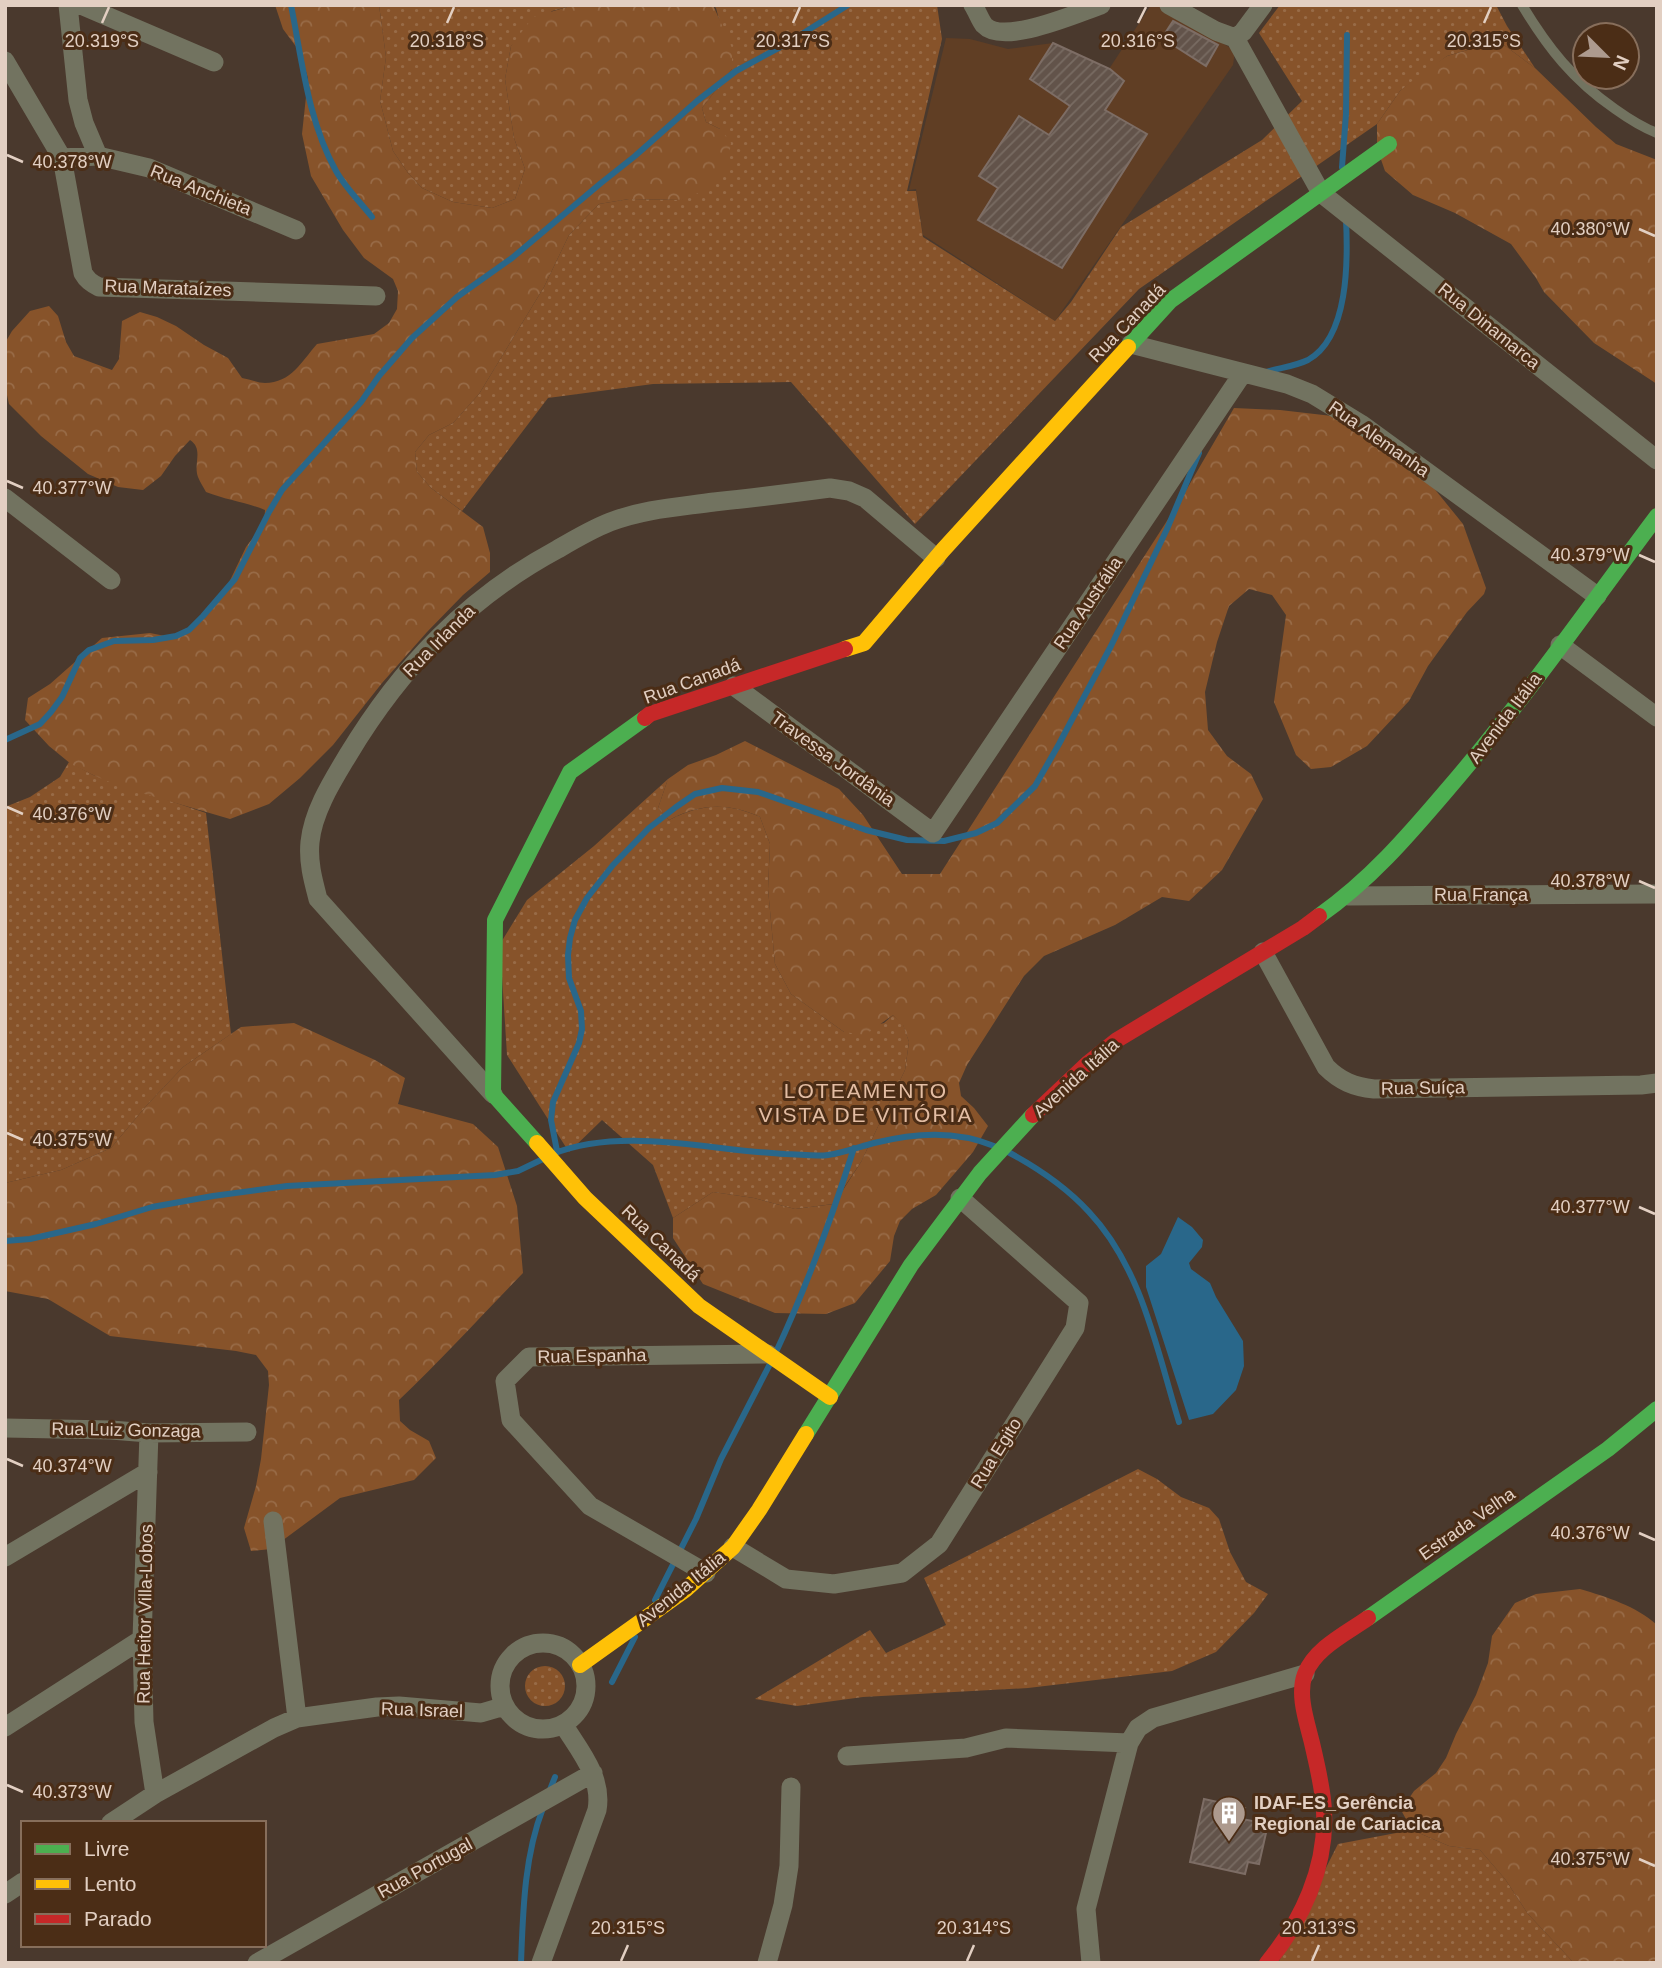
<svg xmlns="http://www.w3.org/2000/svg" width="1662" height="1968" font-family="Arial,sans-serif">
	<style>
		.built { fill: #603e24 }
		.grass { fill: url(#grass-dots) }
		.forest { fill: url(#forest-crowns) }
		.water { fill: #29678a }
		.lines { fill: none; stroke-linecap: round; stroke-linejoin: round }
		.stream { stroke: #29678a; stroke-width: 6 }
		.building { fill: url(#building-hatch); stroke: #7d6d65; stroke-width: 2 }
		.lane { stroke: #727360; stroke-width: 10 }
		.street { stroke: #727360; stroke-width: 19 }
		.fast { stroke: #4caf50; stroke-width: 16 }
		.slow { stroke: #ffc107; stroke-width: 16 }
		.jam { stroke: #c62828; stroke-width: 16 }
		.ticks { fill: none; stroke: #e2cfc2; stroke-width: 2.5 }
		.labels { text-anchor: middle; stroke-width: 6; stroke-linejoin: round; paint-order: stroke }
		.street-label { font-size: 18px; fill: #e2cfc2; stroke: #4b2d16 }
		.poi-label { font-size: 18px; font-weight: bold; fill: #e2cfc2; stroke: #4b2d16; text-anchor: start }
		.quarter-label { font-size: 21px; letter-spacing: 2px; fill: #e3bda3; stroke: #4b2d16 }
		.ticks-label { font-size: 18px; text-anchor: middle; fill: #e2cfc2; stroke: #4b2d16; stroke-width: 6; stroke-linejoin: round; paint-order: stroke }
	</style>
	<defs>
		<pattern id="grass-dots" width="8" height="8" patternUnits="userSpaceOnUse" patternTransform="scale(1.75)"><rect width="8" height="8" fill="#87532a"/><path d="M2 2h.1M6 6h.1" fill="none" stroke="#986b47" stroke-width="1.8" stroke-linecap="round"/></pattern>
		<pattern id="forest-crowns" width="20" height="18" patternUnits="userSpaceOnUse" patternTransform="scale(1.75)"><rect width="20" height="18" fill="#87532a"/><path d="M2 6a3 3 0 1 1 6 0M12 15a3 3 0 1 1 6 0" fill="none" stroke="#986b47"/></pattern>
		<pattern id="building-hatch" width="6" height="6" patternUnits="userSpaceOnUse" patternTransform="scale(1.75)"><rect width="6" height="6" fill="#62534a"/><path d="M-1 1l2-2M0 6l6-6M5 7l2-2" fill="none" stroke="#786b62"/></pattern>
	</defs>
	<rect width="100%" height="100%" fill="#4a392d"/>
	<path class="built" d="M 1151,5 L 1162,5 L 1235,51 L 1233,65 L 1055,321 L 923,235 L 916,189 L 909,190 L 946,38 L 970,39 L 1008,49 L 1053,43 L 1109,69 Z"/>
	<path class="grass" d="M 379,5 L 574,5 L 552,11 L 511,46 L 505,79 L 514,138 L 525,169 L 515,199 L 492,208 L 453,202 L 422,188 L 408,173 L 393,151 L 380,101 L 386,57 Z
		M 713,5 L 937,5 L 942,39 L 907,191 L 916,191 L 923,237 L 1055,321 L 1071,302 L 1121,227 L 1262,140 L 1302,101 L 1259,33 L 1280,5 L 1496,5 L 1507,26 L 1535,68 L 1493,37 L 1478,47 L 1447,56 L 1400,91 L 1377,124 L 1139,289 L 915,524 L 791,382 L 653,384 L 548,398 L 462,511 L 431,488 L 417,472 L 415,452 L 429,435 L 453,423 L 479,394 L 544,287 L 569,235 L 599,204 L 629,199 L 682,200 L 720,129 L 706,122 L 702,108 L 732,69 L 716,8 Z
		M 69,762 L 93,775 L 206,813 L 231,1034 L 183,1067 L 147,1105 L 111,1148 L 61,1170 L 5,1183 L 5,807 L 30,797 L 60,777 Z
		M 668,779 L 658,808 L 669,820 C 701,804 727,802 760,817 L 770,844 L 768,889 L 775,964 L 791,994 L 844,1032 L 884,1023 L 893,1015 L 903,1024 L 909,1042 L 905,1070 L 861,1162 L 833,1204 L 795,1209 L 754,1198 L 713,1192 L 673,1218 L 653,1165 L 602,1120 L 569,1152 L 507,1055 L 500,944 L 527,900 L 594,846 Z
		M 1138,1469 L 1157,1479 L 1181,1497 L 1209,1508 L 1219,1519 L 1230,1552 L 1246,1582 L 1268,1594 L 1254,1613 L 1216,1652 L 1172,1671 L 1028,1688 L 863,1697 L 797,1706 L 755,1699 L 870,1630 L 886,1653 L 946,1625 L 924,1578 Z
		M525 1686a20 20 0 1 1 40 0a20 20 0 1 1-40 0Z
		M 1412,1830 L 1449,1846 L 1480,1850 L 1505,1879 L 1528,1914 L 1574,1963 L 1278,1963 L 1338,1844 Z"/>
	<path class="forest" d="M 275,5 L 379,5 L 386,57 L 380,101 L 393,151 L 408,173 L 422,188 L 453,202 L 492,208 L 515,199 L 525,169 L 514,138 L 505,79 L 511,46 L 533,17 L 574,5 L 713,5 L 732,48 L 732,69 L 702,108 L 706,122 L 720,129 L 731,143 L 727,168 L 710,188 L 682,200 L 629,199 L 599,204 L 569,235 L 544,287 L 479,394 L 453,423 L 429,435 L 415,452 L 417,472 L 431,488 L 483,527 L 490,553 L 490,572 L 463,595 L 427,632 L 382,683 L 333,745 L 300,778 L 269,804 L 230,819 L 121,787 L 93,775 L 71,764 L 49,746 L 25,720 L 28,698 L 50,684 L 102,638 L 150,633 L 170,637 L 199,622 L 224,593 L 246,547 L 255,535 L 264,528 L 265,510 C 246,502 226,500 206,492 C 204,488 200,482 198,477 C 193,464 204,449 190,440 L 175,456 L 161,476 L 143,490 L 118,487 L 88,474 L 41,436 L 9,404 L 5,386 L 5,343 L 12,331 L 30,311 L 49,306 L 58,316 L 66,342 L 74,356 L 112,370 L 119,359 L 122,321 L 140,312 L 157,317 L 176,326 L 204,345 L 228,358 L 242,378 C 249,379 258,383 265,383 C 291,383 302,361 317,344 L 374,334 L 389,323 L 397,309 L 398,291 L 393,279 L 364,258 L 343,230 L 311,176 L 302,134 L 308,78 L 300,52 L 283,29 Z
		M 1493,37 L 1535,68 L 1596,127 L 1616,144 L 1657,160 L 1657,384 L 1594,343 L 1544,292 L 1536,278 L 1511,244 L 1455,213 L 1413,195 L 1385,171 L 1377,148 L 1377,124 L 1400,91 L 1423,72 L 1447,56 L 1478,47 Z
		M 1234,408 L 1280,410 L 1332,416 L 1385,443 L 1433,487 L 1463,524 L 1486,588 L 1484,594 L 1467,612 L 1428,666 L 1409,701 L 1367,746 L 1331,767 L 1311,769 L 1296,755 L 1274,702 L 1286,615 L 1272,595 L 1249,589 L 1229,606 L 1217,642 L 1205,692 L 1208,730 L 1227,756 L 1251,774 L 1263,799 L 1222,870 L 1189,901 L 1162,897 L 1115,925 L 1044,956 L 1024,976 L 967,1065 L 959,1083 L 961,1096 L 974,1108 L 988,1126 L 973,1152 L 936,1195 L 912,1209 L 900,1221 L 894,1236 L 890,1261 L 855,1303 L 826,1314 L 775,1313 L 703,1284 L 673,1238 L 673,1218 L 713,1192 L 754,1198 L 795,1209 L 834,1204 L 861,1162 L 905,1070 L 909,1042 L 903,1025 L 893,1015 L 865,1035 L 844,1032 L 791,994 L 775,964 L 768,889 L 770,844 L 760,817 C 728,802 699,804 669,820 L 658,808 L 668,779 L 688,765 L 716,755 L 745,741 L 839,789 L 863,815 L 902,874 L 940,874 L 1181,499 Z
		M 294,1023 L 375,1060 L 405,1078 L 398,1104 L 473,1124 L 498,1147 L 517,1206 L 523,1273 C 482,1315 442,1359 399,1400 L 400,1421 L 410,1430 L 429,1441 L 436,1458 L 414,1480 L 340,1498 L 271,1549 L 251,1551 L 244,1528 L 256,1486 L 261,1459 L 269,1385 L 268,1371 L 256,1355 L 236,1351 L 110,1336 L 48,1299 L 5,1291 L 5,1183 L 61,1170 L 111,1148 L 147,1105 L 183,1067 L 241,1027 Z
		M 1580,1589 C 1607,1597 1636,1606 1657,1625 L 1657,1963 L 1574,1963 L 1528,1914 L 1505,1879 L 1480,1850 L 1449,1846 L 1412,1830 L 1401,1810 L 1414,1791 L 1436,1773 L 1446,1758 L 1456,1734 L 1476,1695 L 1488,1663 L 1492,1636 L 1515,1603 L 1536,1594 Z"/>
	<path class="water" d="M 1178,1217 L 1192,1227 L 1203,1240 L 1202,1247 L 1189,1263 L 1191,1269 L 1210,1283 L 1216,1297 L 1243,1341 L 1244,1366 L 1236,1390 L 1213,1414 L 1189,1420 L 1146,1287 L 1146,1266 L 1161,1254 Z"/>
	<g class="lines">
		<path class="stream" d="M 291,5 C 302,60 308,121 336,171 C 345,187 360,202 372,217
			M 1342,167 L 1346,114 L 1347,35
			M 1266,372 C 1279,368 1296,366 1308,360 C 1349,337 1348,260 1346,219
			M 5,740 L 40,724 L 51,712 L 62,697 L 80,658 L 89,650 L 114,641 L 153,640 L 176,636 L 189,630 L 203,616 L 235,579 L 269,512 L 282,490 L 361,402 L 379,376 L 412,338 L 457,297 L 512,258 L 601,183 L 635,156 L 697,101 L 736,71 L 786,44 L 848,5
			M 557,1151 L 551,1120 L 553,1102 L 579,1043 L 582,1029 L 581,1011 L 569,978 L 568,955 L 570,938 L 575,920 L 587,898 L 613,865 L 649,828 L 676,807 L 695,794 L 722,788 L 758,792 L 866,830 L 907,840 L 944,841 L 976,833 L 997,823 L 1035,786 L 1059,744 L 1111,646 L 1167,529 L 1199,453
			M 1008,1152 C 1038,1168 1066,1187 1089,1212 C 1142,1268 1157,1351 1179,1422
			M 553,1154 C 622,1126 713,1151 785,1154 C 799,1154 815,1157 828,1155 C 843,1153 859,1147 874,1143 C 915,1133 955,1130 994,1146
			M 5,1241 L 30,1239 L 96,1224 L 152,1207 L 213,1196 L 287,1186 L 495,1175 L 518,1171 L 543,1159
			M 776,1352 C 807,1286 832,1217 854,1148
			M 655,1600 L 696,1519 L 721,1459 L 770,1364
			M 612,1682 L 635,1637
			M 549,1792 L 555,1777
			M 521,1963 C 523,1912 524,1857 543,1808"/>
	</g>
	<path class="building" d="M 1173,21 L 1218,45 L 1206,66 L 1162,38 Z
		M 1053,43 L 1110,69 L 1124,81 L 1105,110 L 1147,134 L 1062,268 L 978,220 L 998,188 L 979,176 L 1019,116 L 1049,135 L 1070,106 L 1030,79 Z
		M 1204,1799 L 1245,1808 L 1242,1819 L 1268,1824 L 1259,1864 L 1248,1862 L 1245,1874 L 1190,1862 Z"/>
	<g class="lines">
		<path class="lane" d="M 1522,5 C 1548,48 1573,80 1615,109 C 1629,119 1641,127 1657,133"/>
		<path class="street" d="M 68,5 L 78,100 L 84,123 L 98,156
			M 81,5 L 214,62
			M 973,5 C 977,11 980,20 984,25 C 1003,46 1077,13 1101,5
			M 1169,5 L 1216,31 L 1235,38 L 1243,32 L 1263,5
			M 1235,38 L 1321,193 L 1657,460
			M 5,61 L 62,158 L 83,273 C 87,280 91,283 99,287 L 376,296
			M 62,158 L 98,156 L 149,168 L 296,230
			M 1131,344 L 1287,384 L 1312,394 L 1361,424 L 1597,596
			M 5,498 L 111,580
			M 1560,645 L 1657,717
			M 734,686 L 933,833 L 1243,373
			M 1348,896 L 1657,894
			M 1263,952 L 1326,1067 C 1340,1081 1354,1087 1374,1089 L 1641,1085 L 1657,1083
			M 493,1094 L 318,899 C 313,880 308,862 310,842 C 313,811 333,780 348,755 C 401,667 467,598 558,549 C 575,539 592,529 610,522 C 644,509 679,507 714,502 C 753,498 792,493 830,488 L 849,491 L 865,498 L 936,558
			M 5,1428 L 111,1430 L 149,1433 L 247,1432
			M 149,1433 L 142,1639 L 144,1722 L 155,1794
			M 273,1521 L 297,1718
			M 733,1547 L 786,1579 L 834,1584 L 902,1573 L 939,1544 L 1075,1328 L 1079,1303 L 960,1198
			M 5,1557 L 148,1472
			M 706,1573 L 590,1506 L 511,1420 L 505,1381 L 529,1357 L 768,1354
			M500 1686a43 43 0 1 1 86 0a43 43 0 1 1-86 0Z
			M 5,1727 L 142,1639
			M 847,1756 L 966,1748 L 1006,1738 L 1129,1743 L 1138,1728 L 1153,1718 L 1305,1674
			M 111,1823 L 155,1794 L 274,1728 L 297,1718 L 377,1707 L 399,1706 L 481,1713 L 505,1706
			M 5,1894 L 23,1882
			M 257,1963 L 593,1773
			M 541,1963 L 597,1810 C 603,1777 579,1750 563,1724
			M 767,1963 L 783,1905 L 789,1866 L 791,1787
			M 1091,1963 L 1086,1909 L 1129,1743"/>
		<path class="fast" d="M 1128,347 L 1170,301 L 1389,144
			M 1319,916 C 1370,880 1407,837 1447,790 C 1522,703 1588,608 1657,516
			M 537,1143 L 493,1094 L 495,920 L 570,772 L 645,718
			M 806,1434 L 911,1265 L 980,1173 L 1033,1115
			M 1368,1618 L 1608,1449 L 1657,1409"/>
		<path class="slow" d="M 845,649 L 864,643 L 943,550 L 1128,347
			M 537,1143 L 585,1198 L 699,1306 L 830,1397
			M 580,1665 L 685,1590 L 733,1547 L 759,1510 L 806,1434"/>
		<path class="jam" d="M 645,718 L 650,714 L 845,649
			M 1033,1115 L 1087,1064 L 1117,1040 L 1303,928 L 1319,916
			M 1267,1963 C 1302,1921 1327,1867 1324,1811 C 1323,1788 1317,1765 1312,1743 C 1307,1722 1297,1695 1305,1674 C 1315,1648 1347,1633 1368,1618"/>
	</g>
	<path class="ticks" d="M 102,23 L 109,7M 447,23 L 454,7M 793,23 L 800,7M 1138,23 L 1146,7M 1484,23 L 1491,7M 7,155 L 23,162M 1639,229 L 1655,236M 7,481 L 23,488M 1639,555 L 1655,562M 7,807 L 23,814M 1639,881 L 1655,888M 7,1133 L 23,1140M 1639,1207 L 1655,1214M 7,1459 L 23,1466M 1639,1533 L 1655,1540M 7,1785 L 23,1792M 1639,1859 L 1655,1866M 621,1961 L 628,1945M 967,1961 L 974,1945M 1312,1961 L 1319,1945"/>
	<defs>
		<g id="building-pin" transform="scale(1.75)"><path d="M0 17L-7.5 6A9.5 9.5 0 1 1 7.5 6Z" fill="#ad9a8e" stroke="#4b2d16"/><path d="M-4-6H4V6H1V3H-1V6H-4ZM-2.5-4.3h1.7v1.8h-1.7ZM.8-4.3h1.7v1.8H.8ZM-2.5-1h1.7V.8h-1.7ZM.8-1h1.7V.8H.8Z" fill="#fff"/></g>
	</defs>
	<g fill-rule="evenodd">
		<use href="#building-pin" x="1229" y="1813"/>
	</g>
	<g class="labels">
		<g class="street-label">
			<text transform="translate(201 190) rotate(22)" y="6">Rua Anchieta</text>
			<text transform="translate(168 288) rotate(2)" y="6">Rua Marataízes</text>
			<text transform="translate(1127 323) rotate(-46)" y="6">Rua Canadá</text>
			<text transform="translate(1489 326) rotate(39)" y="6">Rua Dinamarca</text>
			<text transform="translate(1379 439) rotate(35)" y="6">Rua Alemanha</text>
			<text transform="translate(1088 603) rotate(-56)" y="6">Rua Austrália</text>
			<text transform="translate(439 641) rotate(-45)" y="6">Rua Irlanda</text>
			<text transform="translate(692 681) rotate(-20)" y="6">Rua Canadá</text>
			<text transform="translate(1505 718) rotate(-53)" y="6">Avenida Itália</text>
			<text transform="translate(833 759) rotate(36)" y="6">Travessa Jordânia</text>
			<text x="1481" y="901">Rua França</text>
			<text transform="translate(1076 1078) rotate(-42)" y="6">Avenida Itália</text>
			<text transform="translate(1423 1088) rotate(-1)" y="6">Rua Suíça</text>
			<text transform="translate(661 1243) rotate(44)" y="6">Rua Canadá</text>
			<text transform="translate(592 1356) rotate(-1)" y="6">Rua Espanha</text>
			<text transform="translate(126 1430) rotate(1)" y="6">Rua Luiz Gonzaga</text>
			<text transform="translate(996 1453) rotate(-58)" y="6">Rua Egito</text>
			<text transform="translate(1467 1524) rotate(-35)" y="6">Estrada Velha</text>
			<text transform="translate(681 1589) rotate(-39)" y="6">Avenida Itália</text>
			<text transform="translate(145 1614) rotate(-89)" y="6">Rua Heitor Villa-Lobos</text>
			<text transform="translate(422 1710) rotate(2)" y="6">Rua Israel</text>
			<text transform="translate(425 1868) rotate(-29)" y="6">Rua Portugal</text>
		</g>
		<g class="poi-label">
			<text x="1254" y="1809">IDAF-ES_Gerência<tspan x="1254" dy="21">Regional de Cariacica</tspan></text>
		</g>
		<g class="quarter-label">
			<text x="866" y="1098">LOTEAMENTO<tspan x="866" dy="24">VISTA DE VITÓRIA</tspan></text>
		</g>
	</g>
	<g class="ticks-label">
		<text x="102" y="47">20.319°S</text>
		<text x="447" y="47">20.318°S</text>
		<text x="793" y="47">20.317°S</text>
		<text x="1138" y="47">20.316°S</text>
		<text x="1484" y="47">20.315°S</text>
		<text x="72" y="168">40.378°W</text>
		<text x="1590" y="235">40.380°W</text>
		<text x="72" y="494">40.377°W</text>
		<text x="1590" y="561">40.379°W</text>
		<text x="72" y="820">40.376°W</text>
		<text x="1590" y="887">40.378°W</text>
		<text x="72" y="1146">40.375°W</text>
		<text x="1590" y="1213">40.377°W</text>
		<text x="72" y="1472">40.374°W</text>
		<text x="1590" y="1539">40.376°W</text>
		<text x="72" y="1798">40.373°W</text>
		<text x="1590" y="1865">40.375°W</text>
		<text x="628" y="1934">20.315°S</text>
		<text x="974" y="1934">20.314°S</text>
		<text x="1319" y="1934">20.313°S</text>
	</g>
	<rect width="1662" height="1968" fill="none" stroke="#e2cfc2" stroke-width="14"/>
	<rect x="21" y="1821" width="245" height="126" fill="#4b2d16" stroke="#876e5b" stroke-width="2"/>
	<rect x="35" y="1844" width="35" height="10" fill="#4caf50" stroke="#876e5b" stroke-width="2"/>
	<text x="84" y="1856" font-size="21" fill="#e2cfc2">Livre</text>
	<rect x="35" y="1879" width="35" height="10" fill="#ffc107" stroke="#876e5b" stroke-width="2"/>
	<text x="84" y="1891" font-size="21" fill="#e2cfc2">Lento</text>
	<rect x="35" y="1914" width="35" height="10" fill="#c62828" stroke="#876e5b" stroke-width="2"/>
	<text x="84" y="1926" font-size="21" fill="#e2cfc2">Parado</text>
	<g transform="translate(1606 56) rotate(114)"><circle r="33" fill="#4b2d16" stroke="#876e5b" stroke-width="2"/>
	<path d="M0-5L12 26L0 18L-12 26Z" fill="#ad9a8e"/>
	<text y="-10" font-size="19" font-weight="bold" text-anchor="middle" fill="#e2cfc2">N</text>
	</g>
</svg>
